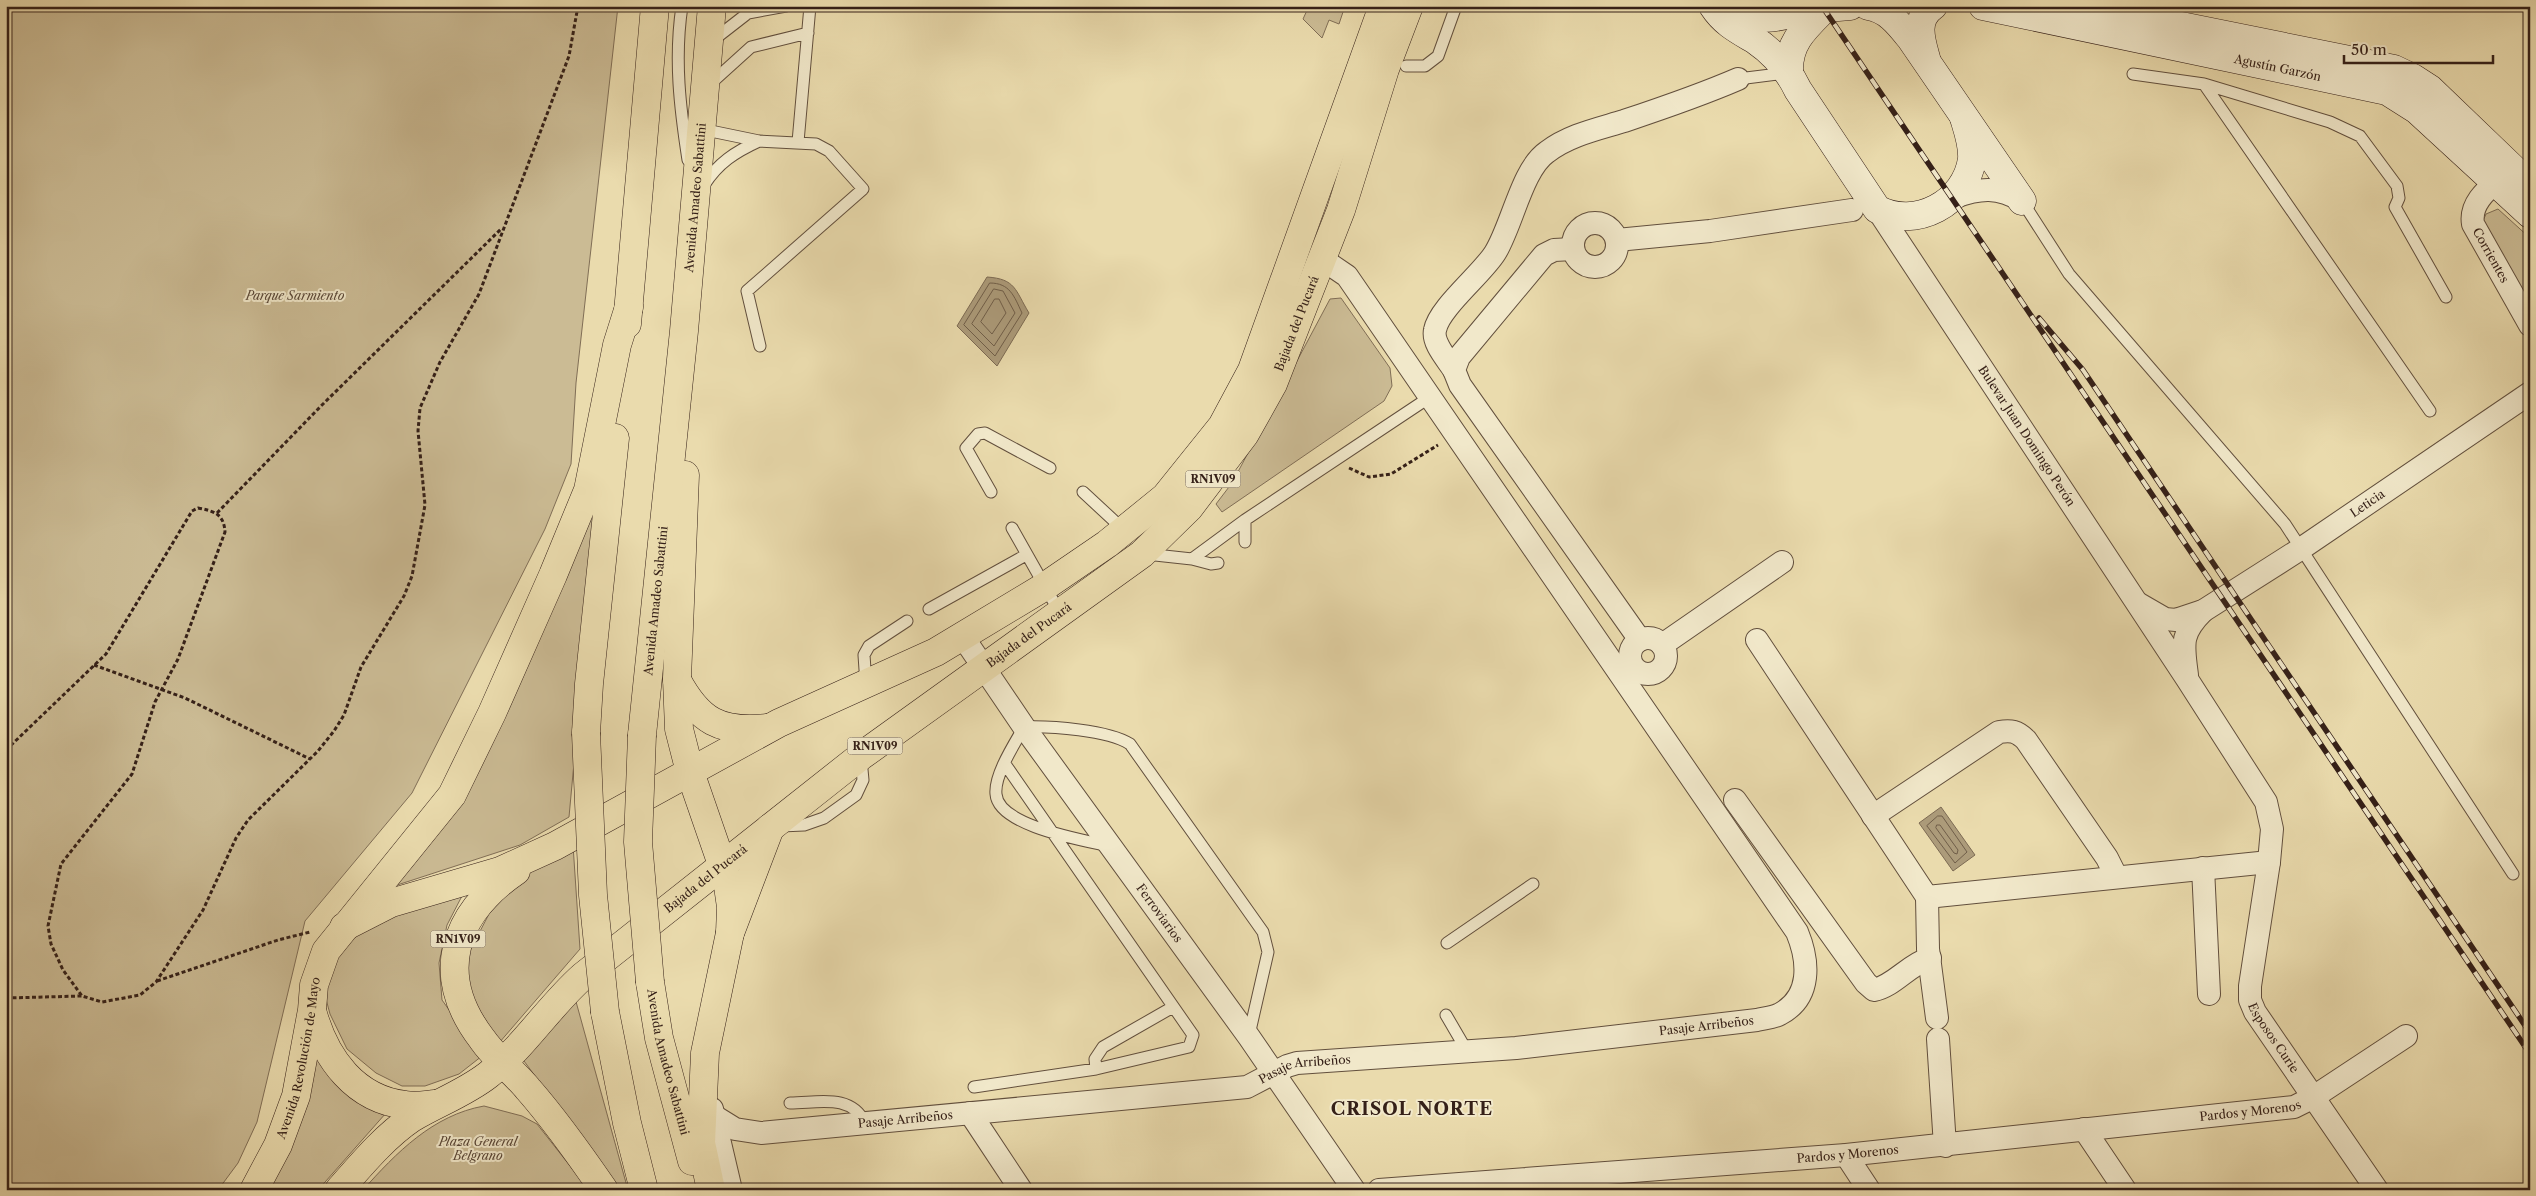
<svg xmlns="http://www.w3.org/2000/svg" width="2536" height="1196" font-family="'Libre Caslon Text',serif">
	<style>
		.green { fill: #cbbb94; stroke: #806e56 }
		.water { fill: #ac9b7a; stroke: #7c6a53 }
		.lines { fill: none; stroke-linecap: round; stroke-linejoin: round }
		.shore { stroke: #705e49; stroke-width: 1 }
		.lane-casing { stroke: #624f3d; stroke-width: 13 }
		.street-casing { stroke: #624f3d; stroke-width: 24 }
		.secondary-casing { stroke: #352018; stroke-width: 29 }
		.primary-casing { stroke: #352018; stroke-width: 29 }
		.path { stroke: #352018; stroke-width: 3; stroke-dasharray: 4 2.5; stroke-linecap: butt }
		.lane { stroke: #f1e8ca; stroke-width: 11 }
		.street { stroke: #f1e8ca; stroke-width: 22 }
		.secondary { stroke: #f1e8ca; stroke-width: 28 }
		.primary { stroke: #eadbad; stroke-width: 28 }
		.rail-casing { stroke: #352018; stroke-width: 5.5 }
		.rail { stroke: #f1e8ca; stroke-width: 4; stroke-dasharray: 11; stroke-linecap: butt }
		.primary-bridge-casing { stroke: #352018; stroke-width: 29; stroke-linecap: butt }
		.primary-bridge { stroke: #eadbad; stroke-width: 28 }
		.labels { text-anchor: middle; stroke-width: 4; stroke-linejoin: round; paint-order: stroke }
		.shield { fill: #f1e8ca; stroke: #6d5c4d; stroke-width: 1 }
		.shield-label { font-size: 11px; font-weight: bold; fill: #352018 }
		.street-label { font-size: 12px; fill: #352018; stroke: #f1e8ca }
		.park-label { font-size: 12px; font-style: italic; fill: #5a4737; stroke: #f1e8ca }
		.district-label { font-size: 18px; font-weight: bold; letter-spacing: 1px; fill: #352018; stroke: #f1e8ca }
	</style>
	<rect width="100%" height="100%" fill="#eadbad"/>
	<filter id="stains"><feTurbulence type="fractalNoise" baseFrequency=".004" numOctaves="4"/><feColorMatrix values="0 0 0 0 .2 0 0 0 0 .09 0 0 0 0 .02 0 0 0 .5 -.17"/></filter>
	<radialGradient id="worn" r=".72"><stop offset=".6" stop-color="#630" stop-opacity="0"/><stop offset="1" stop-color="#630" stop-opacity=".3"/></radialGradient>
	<path class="green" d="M 6,6 L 618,6 L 576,383 L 571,464 L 545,529 L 412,793 L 305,921 L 257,1122 L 238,1163 L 218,1190 L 6,1190 Z
		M 1309,6 L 1345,6 L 1339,24 L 1329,20 L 1322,38 L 1303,19 Z
		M 2498,209 L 2530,238 L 2530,305 L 2483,221 L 2486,214 Z
		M 1341,298 L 1390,368 L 1392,386 L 1384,401 L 1222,512 L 1216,504 L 1232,483 L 1330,299 Z
		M 603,469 L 593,556 L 569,817 L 520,845 L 385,889 L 438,826 Z
		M 573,845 L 580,949 L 499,1043 L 476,1004 L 467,983 L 465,960 L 489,914 L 527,873 Z
		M 463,894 L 447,925 L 439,963 L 442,1000 L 482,1056 L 459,1074 L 425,1086 L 402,1086 L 376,1073 L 347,1049 L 330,1014 L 322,984 L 328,965 L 366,924 Z
		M 575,998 L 628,1190 L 620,1190 L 521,1057 Z
		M 315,1052 L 386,1113 L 318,1190 L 265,1190 Z
		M 484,1106 L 522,1116 L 537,1124 L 589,1190 L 363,1190 C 396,1153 433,1115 484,1106 Z"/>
	<path class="water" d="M 987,277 C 1016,279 1015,290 1029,313 L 997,366 L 957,326 Z
		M 1941,807 L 1975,855 L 1953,871 L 1919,823 Z"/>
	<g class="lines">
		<path class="shore" d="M 990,283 C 1010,283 1014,296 1022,313 L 995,356 L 964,325 Z
			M 994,289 L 1003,291 L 1015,313 L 994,346 L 972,324 Z
			M 995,299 L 999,299 L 1006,313 L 992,334 L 981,322 Z
			M 1938,816 L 1942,816 L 1967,852 L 1955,863 L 1927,826 Z
			M 1937,825 L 1940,825 L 1958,850 L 1957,854 L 1954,853 L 1936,828 Z"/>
		<g class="lane-casing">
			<path id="lane" d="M 682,6 C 674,59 680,108 688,160
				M 712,41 L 748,13 L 786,6
				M 1406,66 L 1425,66 L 1438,56 L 1456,6
				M 2133,74 L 2204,84 L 2430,411
				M 1738,79 L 1786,73
				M 2204,84 L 2330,122 L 2360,136 L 2397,186 L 2399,198 L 2395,207 L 2446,297
				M 709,85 L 751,47 L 808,33
				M 701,129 L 759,141 L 816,144 L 829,151 L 863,189 L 747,291 L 760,346
				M 798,142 L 810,6
				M 704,185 C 718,163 735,152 759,141
				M 2022,201 L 2069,274 L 2285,524 L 2513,874
				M 991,492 L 966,448 L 978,434 L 985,433 L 1050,468
				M 1083,492 L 1125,531
				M 1012,528 L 1060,613
				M 1245,542 L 1245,520
				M 1146,554 L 1192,559 L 1245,520 L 1430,397
				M 1192,559 L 1211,564 L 1218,563
				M 929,609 L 1026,555
				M 866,684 L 864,655 L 869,646 L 907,621
				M 781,826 L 804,825 L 824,818 L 856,795 L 863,780 L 861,759
				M 1109,846 C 1083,840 998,826 996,794 C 994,775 1015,743 1024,727 C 1051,726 1108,730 1130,744 L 1263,932 L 1268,952 L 1249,1035
				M 1447,943 L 1533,884
				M 1446,1015 L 1467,1051
				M 1096,1069 L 1095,1059 L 1103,1047 L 1173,1007
				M 974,1087 L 1096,1069 L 1189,1047 L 1193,1035 L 1005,764
				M 790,1103 C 818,1103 851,1093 865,1123"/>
		</g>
		<g class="street-casing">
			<g id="street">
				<path id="s1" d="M 2507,172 C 2492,186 2469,201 2473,224 L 2530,325"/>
				<path d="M 1955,197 C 1979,188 1999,186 2022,201"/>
				<path id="s2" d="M 1877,209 L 2187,679 L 2266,802 L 2272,829 L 2269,862 L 2250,986 L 2250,1000 L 2255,1012 L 2377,1190"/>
				<circle cx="1595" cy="245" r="22"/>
				<path d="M 1617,240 L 1710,231 L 1852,210"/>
				<path d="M 1573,249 L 1554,250 L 1544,255 L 1459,357 L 1454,370 L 1460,385 L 1640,640"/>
				<path d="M 1454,370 C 1447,359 1432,343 1435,330 C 1439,308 1482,274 1495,253 C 1512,226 1522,169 1547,152 C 1569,135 1598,129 1624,121 C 1663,108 1701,95 1738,79"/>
				<path id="s3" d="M 2139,604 L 2165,619 L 2176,620 L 2203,611 L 2302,548 L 2530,393"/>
				<path id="s4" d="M 963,637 L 1024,727 L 1249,1037 L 1354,1190"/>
				<circle cx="1648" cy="656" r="18"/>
				<path d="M 1757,640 L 1927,897 L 2269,862"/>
				<path d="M 1662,645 L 1782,562"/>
				<path d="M 2187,675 C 2183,644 2180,634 2203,611"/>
				<path d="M 1735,800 L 1866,983 L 1874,990 C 1894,986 1908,965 1930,958"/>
				<path d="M 1873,816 L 1999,732 C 2011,730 2017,731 2026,740 L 2107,858 L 2116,876"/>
				<path d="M 2203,868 L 2209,994"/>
				<path d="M 1927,897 L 1928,949 L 1937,1018"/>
				<path d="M 1938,1039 L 1945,1146"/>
				<path d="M 712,1109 L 731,1190"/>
				<path d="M 970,1113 L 1021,1190"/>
				<path id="s5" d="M 714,1116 L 735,1129 L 761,1133 L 1247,1087 L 1287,1066 L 1297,1063 L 1516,1048 L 1757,1020 C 1764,1018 1773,1018 1780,1014 C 1812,997 1809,961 1797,932 L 1347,276 L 1322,259"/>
				<path d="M 2084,1129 L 2125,1190"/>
				<path d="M 1846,1155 L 1869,1190"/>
				<path id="s6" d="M 1379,1190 L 1846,1155 L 2294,1107 L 2312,1098 L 2406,1036"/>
			</g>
		</g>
		<g class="secondary-casing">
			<g id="secondary">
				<path d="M 1713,6 C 1724,23 1738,30 1755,40 C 1774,53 1788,69 1798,90 L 1877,209 C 1915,230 1966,203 1972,159 C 1973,145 1968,131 1964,118"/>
				<path d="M 1740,6 C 1762,28 1786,13 1811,10 C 1824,8 1837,7 1850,6"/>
				<path d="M 1868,6 C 1888,9 1899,24 1911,39 L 2022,201"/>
				<path id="s7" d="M 1983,6 L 2387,91 L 2417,110 L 2530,214"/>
				<path d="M 2082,6 L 2394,69 L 2413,78 L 2430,89 L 2530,185"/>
				<path d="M 1926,58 C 1921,40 1914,19 1933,6"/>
				<path d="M 1789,72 C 1788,43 1804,29 1824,9"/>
			</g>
		</g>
		<g class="primary-casing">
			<g id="primary">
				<path d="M 627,324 L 655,6"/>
				<path d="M 685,475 L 677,679 L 679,729 L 690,772 L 727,879 L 731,907 L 730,933"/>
				<path d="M 677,680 C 699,721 720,733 767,728"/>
				<path d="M 586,733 L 589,684 L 615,438"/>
				<path id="s8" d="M 642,735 L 684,331 L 712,6"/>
				<path d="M 516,871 C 453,914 433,975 482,1039 C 495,1058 514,1072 528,1089 C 556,1121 580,1155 604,1190"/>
				<path d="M 344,927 L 391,903 L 500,871 L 555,846 L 779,723 L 936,652 L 1044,587 L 1107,544 L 1165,497 L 1222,426 L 1252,370 L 1383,6"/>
				<path id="s9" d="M 650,982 L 659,1038 L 692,1161"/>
				<path d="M 605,1012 L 627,1123 L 644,1190"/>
				<path d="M 313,1014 C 326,1059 355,1099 405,1105 C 415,1107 425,1105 435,1104"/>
				<path id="s10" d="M 254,1190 L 278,1145 L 296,1096 L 312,1010 L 314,985 L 326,951 L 452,795 L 492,713 L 553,575 L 588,490 L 617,345 L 629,307"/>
				<path id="s11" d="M 339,1190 C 361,1165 384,1137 412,1118 C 437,1103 465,1093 488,1075 C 524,1047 549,1006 583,976 L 861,756 L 1142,554 L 1189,508 L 1245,434 L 1273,384 L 1341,210 L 1385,69 L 1409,6"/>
				<path d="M 711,1190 L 701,1143 L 705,1053 L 730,933 L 770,828"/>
			</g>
		</g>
		<path class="path" d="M 1349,468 L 1369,477 L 1391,474 L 1438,445
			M 217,513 L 321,406 L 501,229
			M 94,665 L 185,698 L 310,759
			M 6,750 L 106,654 L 192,511 L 198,508 C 214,511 224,514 225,532 L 178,659 L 155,702 L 132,774 L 61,864 L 48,926 L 51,944 L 63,970 L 82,996 L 102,1002 L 140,995 L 156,982 L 203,910 L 236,838 L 248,820 L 318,751 L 334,731 L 344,715 L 361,667 L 404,596 L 412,576 L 425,505 L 418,431 L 420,408 L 440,362 L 479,294 L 569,56 L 578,6
			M 157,981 L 278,940 L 310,932
			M 6,998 L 82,996"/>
		<use href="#lane" class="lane"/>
		<use href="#street" class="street"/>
		<use href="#secondary" class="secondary"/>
		<use href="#primary" class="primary"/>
		<g class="rail-casing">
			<path id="rail" d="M 1822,6 L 2530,1054
				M 2039,318 L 2083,370 L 2530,1033"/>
		</g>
		<use href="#rail" class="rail"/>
		<g class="primary-bridge-casing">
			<path id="primary-bridge" d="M 586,733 L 593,895 L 605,1012
				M 642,735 L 638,842 L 650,982"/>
		</g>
		<use href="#primary-bridge" class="primary-bridge"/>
	</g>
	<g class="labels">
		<g class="shield">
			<rect x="1185.5" y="470.5" width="55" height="17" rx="4"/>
			<rect x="847.5" y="737.5" width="55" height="17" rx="4"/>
			<rect x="430.5" y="930.5" width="55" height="17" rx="4"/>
		</g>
		<g class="shield-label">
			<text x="1213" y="483">RN1V09</text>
			<text x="875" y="750">RN1V09</text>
			<text x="458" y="943">RN1V09</text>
		</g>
		<g class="street-label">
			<text dy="4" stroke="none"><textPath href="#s7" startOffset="301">Agustín Garzón</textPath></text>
			<text dy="4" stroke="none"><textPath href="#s8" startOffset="540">Avenida Amadeo Sabattini</textPath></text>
			<text dy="4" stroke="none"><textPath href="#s1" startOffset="101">Corrientes</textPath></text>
			<text dy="4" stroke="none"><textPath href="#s11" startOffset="1309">Bajada del Pucará</textPath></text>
			<text dy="4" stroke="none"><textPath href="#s2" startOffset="272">Bulevar Juan Domingo Perón</textPath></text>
			<text dy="4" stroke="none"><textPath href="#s3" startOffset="266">Leticia</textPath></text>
			<text dy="4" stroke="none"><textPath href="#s8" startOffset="135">Avenida Amadeo Sabattini</textPath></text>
			<text dy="4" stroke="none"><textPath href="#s11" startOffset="889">Bajada del Pucará</textPath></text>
			<text dy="4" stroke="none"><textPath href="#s11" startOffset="484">Bajada del Pucará</textPath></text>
			<text dy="4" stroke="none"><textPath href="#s4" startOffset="339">Ferroviarios</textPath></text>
			<text dy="4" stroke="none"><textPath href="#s5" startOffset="1006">Pasaje Arribeños</textPath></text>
			<text dy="4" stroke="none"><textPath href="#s2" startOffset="954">Esposos Curie</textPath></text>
			<text dy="4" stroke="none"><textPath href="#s10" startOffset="141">Avenida Revolución de Mayo</textPath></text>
			<text dy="4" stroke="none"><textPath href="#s9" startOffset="82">Avenida Amadeo Sabattini</textPath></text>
			<text dy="4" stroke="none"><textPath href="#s5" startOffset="601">Pasaje Arribeños</textPath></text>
			<text dy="4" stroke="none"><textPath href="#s6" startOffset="875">Pardos y Morenos</textPath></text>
			<text dy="4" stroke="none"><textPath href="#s5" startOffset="196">Pasaje Arribeños</textPath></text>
			<text dy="4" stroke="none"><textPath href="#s6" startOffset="470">Pardos y Morenos</textPath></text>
		</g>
		<g class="park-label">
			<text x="295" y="300">Parque Sarmiento</text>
			<text x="478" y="1146">Plaza General<tspan x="478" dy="14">Belgrano</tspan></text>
		</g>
		<g class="district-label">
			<text x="1412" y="1115">CRISOL NORTE</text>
		</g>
	</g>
	<rect width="2536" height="1196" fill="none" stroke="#eadbad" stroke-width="25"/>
	<rect x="8" y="8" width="2521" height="1181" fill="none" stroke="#352018" stroke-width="2.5"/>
	<rect x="12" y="12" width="2511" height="1171" fill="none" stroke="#352018"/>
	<path d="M2344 55v8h149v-8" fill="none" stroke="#352018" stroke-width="2.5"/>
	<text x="2351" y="55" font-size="15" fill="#352018" stroke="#f1e8ca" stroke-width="4" paint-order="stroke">50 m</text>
	<rect width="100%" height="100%" filter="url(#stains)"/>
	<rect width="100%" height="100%" fill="url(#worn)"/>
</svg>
